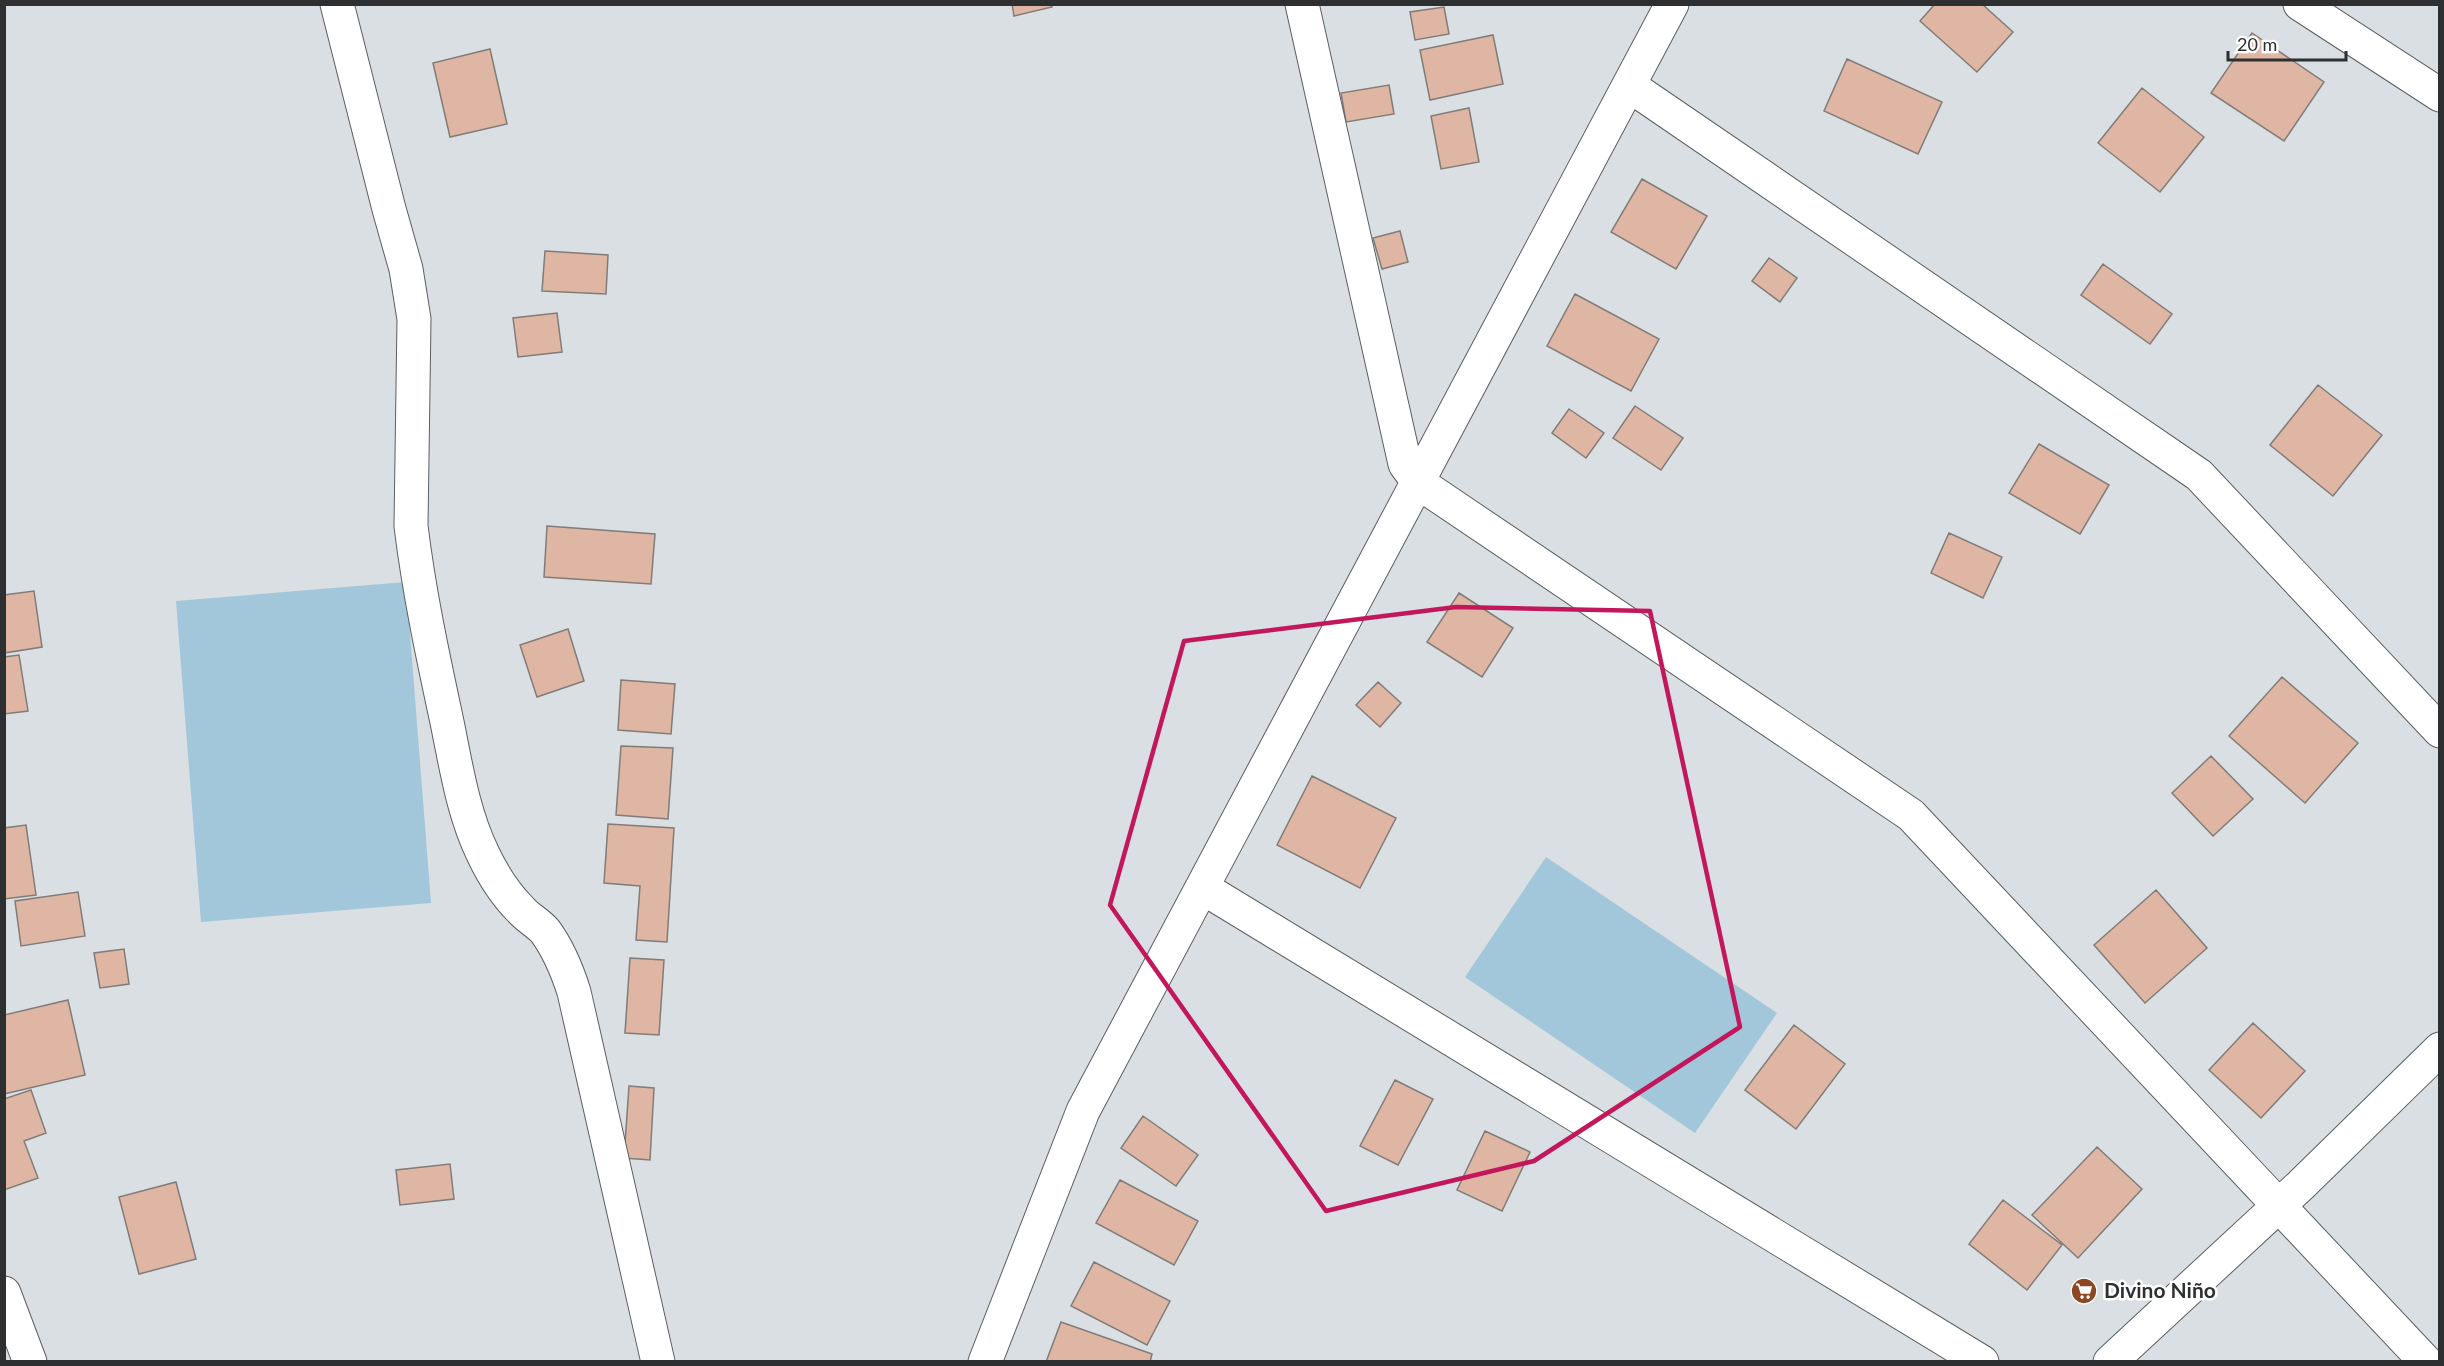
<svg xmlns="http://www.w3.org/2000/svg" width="2444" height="1366" font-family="Lato,sans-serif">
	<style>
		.green { fill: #a3c7da }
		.building { fill: #dfb6a3; stroke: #827c79; stroke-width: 1.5 }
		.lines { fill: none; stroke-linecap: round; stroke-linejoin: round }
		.minor-casing { stroke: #5a5f62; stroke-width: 35 }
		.minor { stroke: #fff; stroke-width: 33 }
		.marked { fill: none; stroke: #c2185b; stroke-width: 4.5; stroke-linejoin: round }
		.labels { text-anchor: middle; stroke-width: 5; stroke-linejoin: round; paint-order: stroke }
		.poi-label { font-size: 21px; font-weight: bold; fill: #2d2f30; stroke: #fff; text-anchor: start }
	</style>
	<rect width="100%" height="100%" fill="#d9dfe2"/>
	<path class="green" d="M 406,582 L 431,903 L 201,922 L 176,601 Z
		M 1546,857 L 1777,1013 L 1695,1133 L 1465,977 Z"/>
	<path class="building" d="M 1012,4 L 1051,4 L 1052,7 L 1014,16 Z
		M 1935,4 L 1982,4 L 2013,32 L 1977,72 L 1920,21 Z
		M 1444,7 L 1449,34 L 1415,40 L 1410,12 Z
		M 2252,33 L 2324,82 L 2284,141 L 2211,93 Z
		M 1493,35 L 1503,84 L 1430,100 L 1420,50 Z
		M 490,49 L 507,124 L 450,137 L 433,63 Z
		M 1847,59 L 1942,102 L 1918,154 L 1824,111 Z
		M 1389,85 L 1394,114 L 1346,122 L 1341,93 Z
		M 2142,88 L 2204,137 L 2160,192 L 2098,143 Z
		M 1469,108 L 1479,162 L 1441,169 L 1431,116 Z
		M 1642,179 L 1707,216 L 1676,269 L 1611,232 Z
		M 1400,231 L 1408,262 L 1382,269 L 1373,238 Z
		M 545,251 L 608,255 L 606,294 L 542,291 Z
		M 1769,258 L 1797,278 L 1780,302 L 1752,281 Z
		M 2103,264 L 2172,314 L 2150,344 L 2081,295 Z
		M 1575,294 L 1659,339 L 1631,391 L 1547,346 Z
		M 557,313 L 562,352 L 518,357 L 513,318 Z
		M 2318,385 L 2382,435 L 2333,496 L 2270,445 Z
		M 1635,406 L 1683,438 L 1661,470 L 1613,438 Z
		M 1569,409 L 1604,433 L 1586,458 L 1552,433 Z
		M 2039,444 L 2109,485 L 2080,534 L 2009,493 Z
		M 547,526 L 655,534 L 651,584 L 544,577 Z
		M 1949,533 L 2002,557 L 1983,598 L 1931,573 Z
		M 34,591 L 42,647 L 4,653 L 4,595 Z
		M 1459,593 L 1513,628 L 1482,677 L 1427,642 Z
		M 568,629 L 584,681 L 537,697 L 520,645 Z
		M 19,655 L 28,711 L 4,714 L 4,657 Z
		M 2282,677 L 2358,743 L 2305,803 L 2229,736 Z
		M 621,680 L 675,684 L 671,734 L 618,730 Z
		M 1378,682 L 1401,703 L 1380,727 L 1356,705 Z
		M 621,746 L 673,748 L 668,819 L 616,815 Z
		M 2211,756 L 2253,799 L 2213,836 L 2172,793 Z
		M 1312,776 L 1396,818 L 1360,888 L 1277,845 Z
		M 608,824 L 674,828 L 667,942 L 636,940 L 640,886 L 604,883 Z
		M 26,825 L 36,895 L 4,899 L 4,828 Z
		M 2156,890 L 2207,948 L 2145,1003 L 2094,945 Z
		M 78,892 L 85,936 L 21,946 L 15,901 Z
		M 124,949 L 129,984 L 100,988 L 94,953 Z
		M 630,958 L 664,960 L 659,1035 L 625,1033 Z
		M 68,1000 L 85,1075 L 4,1094 L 4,1015 Z
		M 2253,1023 L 2305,1071 L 2261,1118 L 2209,1070 Z
		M 1794,1025 L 1845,1064 L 1796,1129 L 1745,1090 Z
		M 1395,1080 L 1433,1099 L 1398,1165 L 1360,1146 Z
		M 629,1086 L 654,1088 L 650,1160 L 624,1158 Z
		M 31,1090 L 46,1133 L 24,1141 L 38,1178 L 4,1190 L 4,1099 Z
		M 1143,1116 L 1198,1155 L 1176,1186 L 1121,1148 Z
		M 1485,1131 L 1530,1152 L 1502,1211 L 1457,1190 Z
		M 2097,1147 L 2142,1189 L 2078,1258 L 2032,1215 Z
		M 450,1164 L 454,1199 L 400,1205 L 396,1170 Z
		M 1120,1180 L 1198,1221 L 1174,1265 L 1096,1223 Z
		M 176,1182 L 196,1259 L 139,1274 L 119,1197 Z
		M 2003,1200 L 2062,1245 L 2027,1290 L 1969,1244 Z
		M 1094,1262 L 1170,1301 L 1147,1345 L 1071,1306 Z
		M 1061,1322 L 1152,1354 L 1150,1362 L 1046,1362 Z"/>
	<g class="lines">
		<g class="minor-casing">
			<path id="minor" d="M 337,4 L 389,209 L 406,269 L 414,319 L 411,526 C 419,592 433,657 447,722 C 456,766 463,813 483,854 C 492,873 506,895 521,910 C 528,918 538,923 545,931 C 559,950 567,970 574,992 L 658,1362
				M 1302,4 L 1405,464 L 1419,483 L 1911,815 L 2426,1362
				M 2300,4 L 2440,95
				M 1630,86 L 2199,475 L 2440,731
				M 1203,888 L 1982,1362
				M 4,1293 L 30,1362
				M 985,1362 L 1083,1111 L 1672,4
				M 2110,1362 L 2301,1185 L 2440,1049"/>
		</g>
		<use href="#minor" class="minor"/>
	</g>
	<path class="marked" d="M 1456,607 L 1650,611 L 1740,1027 L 1534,1161 L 1326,1211 L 1110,905 L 1184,641 Z"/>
	<defs>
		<g id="supermarket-disc" transform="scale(1.35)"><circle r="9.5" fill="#8e4723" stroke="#fff"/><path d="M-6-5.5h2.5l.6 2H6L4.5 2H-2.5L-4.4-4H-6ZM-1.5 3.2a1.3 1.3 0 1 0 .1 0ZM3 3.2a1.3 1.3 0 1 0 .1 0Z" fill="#fff"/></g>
	</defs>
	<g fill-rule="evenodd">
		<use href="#supermarket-disc" x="2084" y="1291"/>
	</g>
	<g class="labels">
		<g class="poi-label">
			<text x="2104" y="1298">Divino Niño</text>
		</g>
	</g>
	<rect width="2444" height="1366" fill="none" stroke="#2d2f30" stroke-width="12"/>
	<path d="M2228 51v9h118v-9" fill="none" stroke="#2d2f30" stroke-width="3"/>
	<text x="2237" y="51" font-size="18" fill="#2d2f30" stroke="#ffffff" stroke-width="4.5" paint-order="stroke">20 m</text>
</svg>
